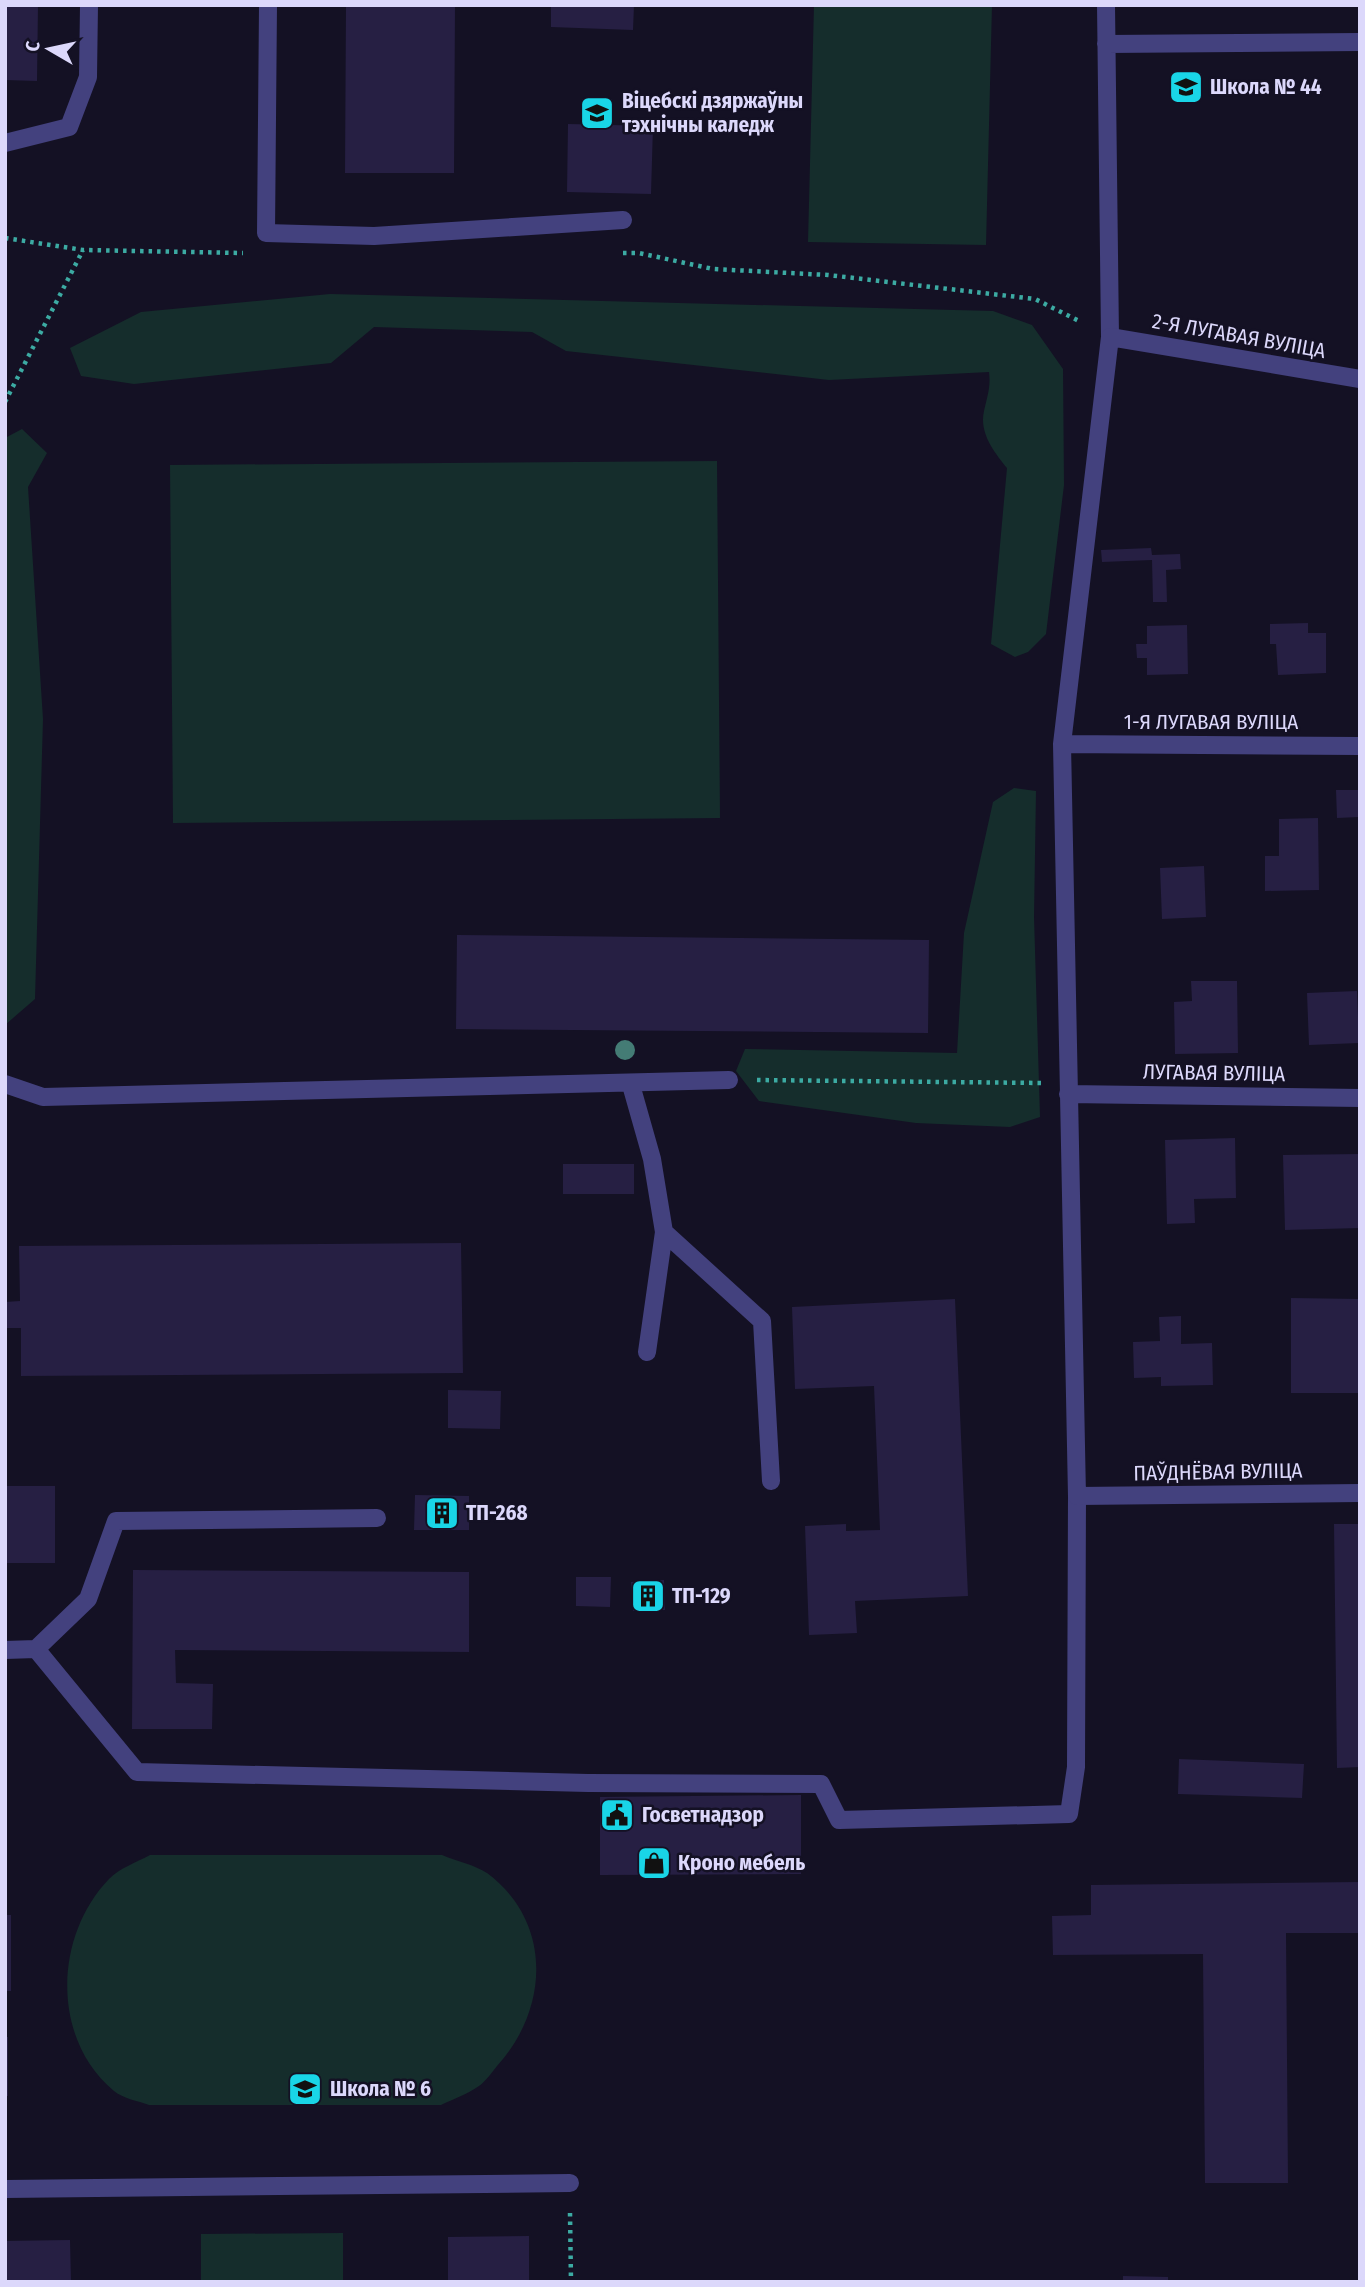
<svg xmlns="http://www.w3.org/2000/svg" width="1365" height="2287" font-family="'Fira Sans Condensed',sans-serif">
	<style>
		.green { fill: #152d2c }
		.building { fill: #261f43 }
		.lines { fill: none; stroke-linecap: round; stroke-linejoin: round }
		.path { stroke: #3caba3; stroke-width: 4.5; stroke-dasharray: 3.5 5; stroke-linecap: butt }
		.service { stroke: #43417e; stroke-width: 18 }
		.minor { stroke: #43417e; stroke-width: 18 }
		.tree { fill: #447c75 }
		.labels { text-anchor: middle; stroke-width: 5; stroke-linejoin: round; paint-order: stroke }
		.poi-label { font-size: 21px; font-weight: bold; fill: #dcd8fb; stroke: #141124; text-anchor: start }
		.street-label { font-size: 21px; fill: #dcd8fb; stroke: #141124 }
	</style>
	<rect width="100%" height="100%" fill="#141124"/>
	<path class="green" d="M 814,5 L 992,5 L 986,245 L 808,242 Z
		M 330,294 L 993,311 L 1032,325 L 1063,369 L 1064,485 L 1046,634 L 1028,652 L 1015,657 L 991,644 L 1007,468 C 994,452 979,433 984,411 C 987,397 991,387 989,372 L 829,380 L 566,351 L 532,332 L 374,327 L 331,363 L 134,384 L 81,376 L 70,348 L 141,312 Z
		M 22,429 L 47,453 L 28,487 L 43,719 L 35,999 L 5,1025 L 5,438 Z
		M 717,461 L 720,818 L 173,823 L 170,465 Z
		M 1014,788 L 1036,791 L 1034,917 L 1040,1117 L 1010,1127 L 916,1123 L 759,1101 L 736,1071 L 745,1049 L 957,1053 L 964,933 L 993,802 Z
		M 150,1855 L 442,1855 C 456,1861 475,1865 487,1873 C 553,1922 549,2009 497,2066 C 492,2072 486,2081 479,2086 C 468,2094 453,2099 441,2105 L 149,2105 C 138,2101 122,2098 114,2091 C 51,2039 54,1936 109,1879 C 118,1869 137,1862 150,1855 Z
		M 343,2233 L 343,2282 L 201,2282 L 201,2234 Z"/>
	<path class="building" d="M 5,5 L 38,5 L 37,81 L 5,80 Z
		M 346,5 L 455,5 L 454,173 L 345,173 Z
		M 551,5 L 634,5 L 633,30 L 551,27 Z
		M 568,124 L 653,126 L 651,194 L 567,192 Z
		M 1151,548 L 1152,555 L 1180,554 L 1181,569 L 1166,570 L 1167,602 L 1153,602 L 1152,560 L 1102,562 L 1101,550 Z
		M 1308,623 L 1308,633 L 1326,633 L 1326,673 L 1278,675 L 1276,644 L 1270,644 L 1270,624 Z
		M 1187,625 L 1188,674 L 1147,675 L 1147,658 L 1137,658 L 1136,644 L 1147,644 L 1147,626 Z
		M 1336,790 L 1358,790 L 1359,817 L 1337,818 Z
		M 1318,818 L 1319,890 L 1265,891 L 1265,856 L 1279,856 L 1279,819 Z
		M 1204,866 L 1206,917 L 1162,919 L 1160,868 Z
		M 457,935 L 929,940 L 928,1033 L 456,1029 Z
		M 1191,981 L 1237,981 L 1238,1053 L 1175,1054 L 1174,1002 L 1192,1001 Z
		M 1357,991 L 1359,1043 L 1309,1045 L 1307,993 Z
		M 1235,1138 L 1236,1198 L 1194,1199 L 1195,1223 L 1167,1224 L 1165,1140 Z
		M 1360,1154 L 1360,1228 L 1285,1230 L 1283,1155 Z
		M 563,1164 L 634,1164 L 634,1194 L 563,1194 Z
		M 461,1243 L 463,1373 L 21,1376 L 21,1328 L 5,1328 L 5,1302 L 20,1301 L 19,1246 Z
		M 1291,1298 L 1360,1299 L 1360,1393 L 1291,1393 Z
		M 955,1299 L 968,1596 L 855,1601 L 857,1633 L 809,1635 L 805,1526 L 846,1524 L 846,1531 L 880,1530 L 874,1386 L 795,1389 L 792,1307 Z
		M 1181,1316 L 1181,1344 L 1212,1343 L 1213,1385 L 1161,1386 L 1161,1377 L 1134,1378 L 1133,1342 L 1160,1341 L 1159,1317 Z
		M 448,1390 L 501,1391 L 500,1429 L 448,1428 Z
		M 5,1486 L 55,1486 L 55,1563 L 5,1563 Z
		M 415,1495 L 469,1496 L 469,1530 L 414,1530 Z
		M 1334,1524 L 1360,1524 L 1360,1767 L 1337,1768 Z
		M 133,1570 L 469,1572 L 469,1652 L 175,1650 L 176,1683 L 213,1684 L 212,1729 L 132,1729 Z
		M 576,1577 L 611,1577 L 610,1607 L 576,1606 Z
		M 664,1580 L 665,1610 L 633,1611 L 631,1582 Z
		M 1179,1759 L 1304,1764 L 1302,1798 L 1178,1794 Z
		M 801,1795 L 801,1874 L 600,1875 L 600,1797 Z
		M 1360,1882 L 1360,1933 L 1286,1933 L 1288,2183 L 1205,2183 L 1203,1954 L 1053,1955 L 1052,1916 L 1091,1915 L 1091,1885 Z
		M 5,1915 L 11,1915 L 11,1991 L 5,1991 Z
		M 5,2037 L 8,2037 L 8,2096 L 5,2096 Z
		M 529,2236 L 529,2282 L 448,2282 L 448,2237 Z
		M 70,2240 L 71,2282 L 5,2282 L 5,2241 Z
		M 1123,2276 L 1168,2277 L 1168,2282 L 1123,2282 Z"/>
	<g class="lines">
		<path class="path" d="M 5,238 L 83,250 L 243,253
			M 623,253 L 639,253 L 713,269 L 828,275 L 1035,299 L 1081,322
			M 5,402 L 83,250
			M 757,1080 L 1042,1083
			M 570,2213 L 571,2282"/>
		<path class="service" d="M 268,5 L 266,233 L 374,236 L 623,220
			M 1106,5 L 1110,337
			M 1106,44 L 1360,42
			M 5,143 L 69,127 L 88,77 L 89,5
			M 5,1084 L 43,1097 L 729,1080
			M 631,1085 L 652,1159 L 664,1232 L 762,1321 L 771,1481
			M 647,1352 L 664,1232
			M 36,1649 L 137,1772 L 588,1783 L 821,1784 L 839,1820 L 1069,1814 L 1076,1767 L 1077,1496
			M 5,1650 L 36,1649 L 88,1599 L 116,1521 L 377,1518
			M 5,2189 L 570,2183"/>
		<path class="minor" d="M 1360,379 L 1110,337 L 1062,744 L 1077,1496 L 1360,1493
			M 1062,744 L 1360,746
			M 1068,1094 L 1360,1098"/>
	</g>
	<circle class="tree" cx="625" cy="1050" r="10"/>
	<defs>
		<g id="school-square" transform="scale(1.75)"><rect x="-9" y="-9" width="18" height="18" rx="4" fill="#19d5e7" stroke="#141124"/><path d="M0-5L7-2L0 1L-7-2ZM-4 1L0 2.5L4 1V4Q0 6-4 4Z" fill="#111"/></g>
		<g id="university-square" transform="scale(1.75)"><rect x="-9" y="-9" width="18" height="18" rx="4" fill="#19d5e7" stroke="#141124"/><path d="M0-5L7-2L0 1L-7-2ZM-4 1L0 2.5L4 1V4Q0 6-4 4Z" fill="#111"/></g>
		<g id="building-square" transform="scale(1.75)"><rect x="-9" y="-9" width="18" height="18" rx="4" fill="#19d5e7" stroke="#141124"/><path d="M-4-6H4V6H1V3H-1V6H-4ZM-2.5-4.3h1.7v1.8h-1.7ZM.8-4.3h1.7v1.8H.8ZM-2.5-1h1.7V.8h-1.7ZM.8-1h1.7V.8H.8Z" fill="#111"/></g>
		<g id="civic-square" transform="scale(1.75)"><rect x="-9" y="-9" width="18" height="18" rx="4" fill="#19d5e7" stroke="#141124"/><path d="M-.6-6.5H3V-4.5H.6V-3L4-1V1h2V6H-6V1h2V-1L-.6-3ZM-1.2 2.5V6h2.4V2.5Z" fill="#111"/></g>
		<g id="shop-square" transform="scale(1.75)"><rect x="-9" y="-9" width="18" height="18" rx="4" fill="#19d5e7" stroke="#141124"/><path d="M-5-2.5h2.3a2.7 3.5 0 0 1 5.4 0H5L5.5 6h-11ZM-1.5-2.5h3a1.5 2.3 0 0 0-3 0Z" fill="#111"/></g>
	</defs>
	<g fill-rule="evenodd">
		<use href="#school-square" x="1186" y="87"/>
		<use href="#university-square" x="597" y="113"/>
		<use href="#building-square" x="442" y="1513"/>
		<use href="#building-square" x="648" y="1596"/>
		<use href="#civic-square" x="617" y="1815"/>
		<use href="#shop-square" x="654" y="1863"/>
		<use href="#school-square" x="305" y="2089"/>
	</g>
	<g class="labels">
		<g class="poi-label">
			<text x="1210" y="94">Школа № 44</text>
			<text x="622" y="108">Віцебскі дзяржаўны<tspan x="622" dy="24">тэхнічны каледж</tspan></text>
			<text x="466" y="1520">ТП-268</text>
			<text x="672" y="1603">ТП-129</text>
			<text x="642" y="1822">Госветнадзор</text>
			<text x="678" y="1870">Кроно мебель</text>
			<text x="330" y="2096">Школа № 6</text>
		</g>
		<g class="street-label">
			<text transform="translate(1239 336) rotate(10)" y="7">2-Я ЛУГАВАЯ ВУЛІЦА</text>
			<text x="1211" y="729">1-Я ЛУГАВАЯ ВУЛІЦА</text>
			<text transform="translate(1214 1073) rotate(1)" y="7">ЛУГАВАЯ ВУЛІЦА</text>
			<text transform="translate(1218 1472) rotate(-1)" y="7">ПАЎДНЁВАЯ ВУЛІЦА</text>
		</g>
	</g>
	<rect width="1365" height="2287" fill="none" stroke="#dcd8fb" stroke-width="14"/>
	<g transform="translate(49 49) rotate(279)" stroke="#141124" stroke-width="5" paint-order="stroke">
	<path d="M0-5L12 26L0 18L-12 26Z" fill="#dcd8fb"/>
	<text y="-10" font-size="19" font-weight="bold" text-anchor="middle" fill="#dcd8fb">С</text>
	</g>
</svg>
